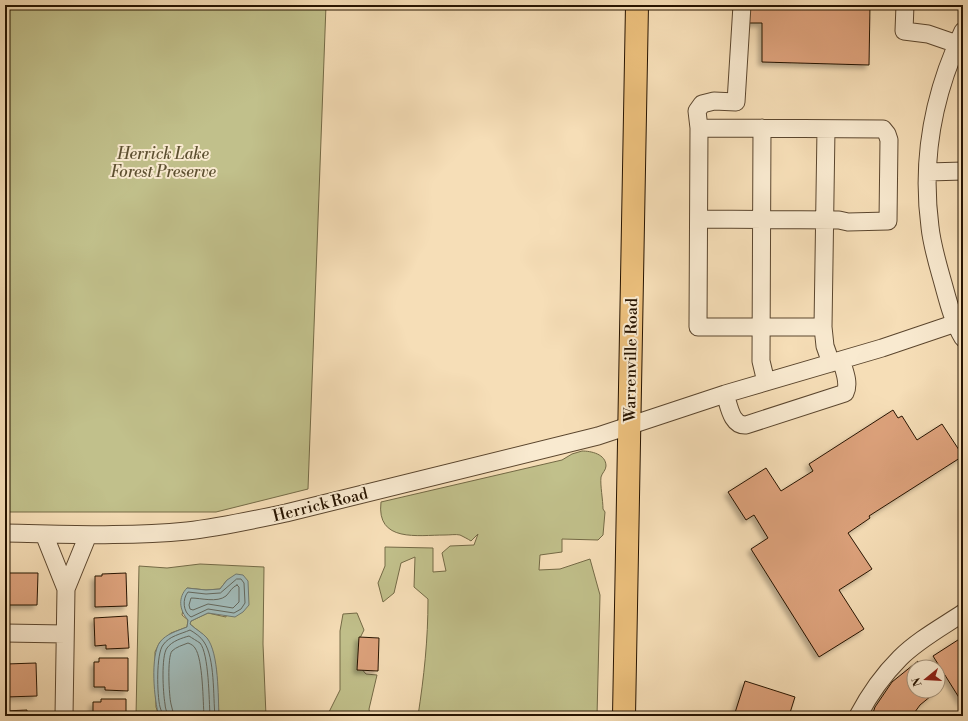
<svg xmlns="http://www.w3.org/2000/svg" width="968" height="721" font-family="'Libre Bodoni',serif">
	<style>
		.green { fill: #c1c08b; stroke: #746a46 }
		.water { fill: #a1bab8; stroke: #70786f }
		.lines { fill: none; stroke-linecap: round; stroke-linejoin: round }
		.shore { stroke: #64675c; stroke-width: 1 }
		.building { fill: #dda27c; stroke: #271401; filter: url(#shadow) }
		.minor-casing { stroke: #5b462e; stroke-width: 19 }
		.major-casing { stroke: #271401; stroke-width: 24 }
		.minor { stroke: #f9ead0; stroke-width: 17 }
		.major { stroke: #ebbf7c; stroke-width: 22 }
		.labels { text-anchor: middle; stroke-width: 4; stroke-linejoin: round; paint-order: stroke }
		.park-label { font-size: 16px; font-style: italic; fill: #5d5031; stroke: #f9ead0 }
		.street-label { font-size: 16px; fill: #271401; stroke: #f9ead0 }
	</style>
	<defs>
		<filter id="shadow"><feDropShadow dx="-3.5" dy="3.5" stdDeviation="2" flood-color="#0004"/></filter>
	</defs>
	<rect width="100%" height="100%" fill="#f6deb7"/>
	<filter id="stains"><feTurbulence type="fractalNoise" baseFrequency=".005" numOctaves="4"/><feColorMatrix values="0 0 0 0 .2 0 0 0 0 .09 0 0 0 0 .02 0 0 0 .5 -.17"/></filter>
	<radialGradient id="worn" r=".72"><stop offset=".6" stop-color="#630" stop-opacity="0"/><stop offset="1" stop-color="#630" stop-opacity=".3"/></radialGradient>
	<path class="green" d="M 5,5 L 326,5 L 308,489 L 216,512 L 5,512 Z
		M 582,451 C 591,451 606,454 606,466 C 606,470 602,473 601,477 C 600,485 603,500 603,509 L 605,512 L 603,535 L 598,540 L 562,539 L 562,552 L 540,555 L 539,570 L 560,569 L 590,559 L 600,595 L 597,716 L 418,716 C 424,676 428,641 428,599 L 414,587 L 415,557 L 401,563 L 394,593 L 383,602 L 378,583 L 385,566 L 385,547 L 433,548 L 433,572 L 446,571 L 442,553 L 450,546 L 474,545 L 478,534 L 471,541 C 468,539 464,537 460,535 C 456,534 450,535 445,535 C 418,535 376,543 381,502 L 562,460 L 572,454 Z
		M 200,564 L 264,567 L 263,644 L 266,716 L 250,716 L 249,713 L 240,713 L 239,716 L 219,716 L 216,669 L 207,638 L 190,624 L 191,621 L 208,613 L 226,617 L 227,580 L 220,589 L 206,590 L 187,588 L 182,615 L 188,620 L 187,627 L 171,633 L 160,642 L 155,652 L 156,707 L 159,716 L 136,716 L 139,566 L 167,568 Z
		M 357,613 L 364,630 L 359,640 L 360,667 L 366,674 L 377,675 L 369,709 L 370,716 L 332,716 L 329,712 L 340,690 L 340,631 L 343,614 Z"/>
	<path class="water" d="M 236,574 L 243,575 L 248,581 L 249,605 L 243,612 L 235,617 L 208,613 L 191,621 L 190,624 C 195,629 203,633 207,638 C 219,653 218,697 219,716 L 159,716 C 154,701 150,655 160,642 C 166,634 177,631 187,627 L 188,620 C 179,610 178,597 187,588 L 206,590 L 220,589 L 227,580 Z"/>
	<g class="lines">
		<path class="shore" d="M 237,579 L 241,579 L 244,583 L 245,603 L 241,609 L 234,613 L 208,609 L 191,617 C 183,612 182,599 188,592 L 206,594 L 220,593 Z
			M 237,585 L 239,587 L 239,602 L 233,608 L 208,604 L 193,610 L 190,609 L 189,605 L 191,598 C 201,598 217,603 226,596 C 230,592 232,587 237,585 Z
			M 163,716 C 162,713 161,710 160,707 C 157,695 156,654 163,645 C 169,636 181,634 190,630 C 195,633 201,637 204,642 C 215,658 213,696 215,716
			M 168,716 C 167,712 165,708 165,704 C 163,693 161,656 167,648 C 172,641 182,638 189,636 C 192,638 197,641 200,643 C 209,654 209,700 210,716
			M 174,716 C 173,712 172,708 171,704 C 169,696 167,657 172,651 C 176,647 183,645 188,643 C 191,644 194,646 195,648 C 203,659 203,702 204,716"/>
	</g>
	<path class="building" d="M 748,5 L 870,5 L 869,65 L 762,62 L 762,23 L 748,23 Z
		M 893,410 L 898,418 L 902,416 L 917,440 L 942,424 L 963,456 L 869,516 L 870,518 L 848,533 L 872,569 L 839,590 L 864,629 L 819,657 L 751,549 L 768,538 L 754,515 L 746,520 L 728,492 L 766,468 L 781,491 L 813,471 L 809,464 Z
		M 6,573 L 38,573 L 37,605 L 6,605 Z
		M 126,573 L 127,606 L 95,607 L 95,576 L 102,576 L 102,574 Z
		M 127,616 L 129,648 L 106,649 L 106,645 L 95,646 L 94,618 Z
		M 359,637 L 379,638 L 378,671 L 357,670 Z
		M 961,638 L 963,642 L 963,704 L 933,656 Z
		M 99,658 L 128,658 L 128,691 L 105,690 L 105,687 L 94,687 L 94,662 L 99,662 Z
		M 918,661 L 922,667 L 914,667 L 914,691 L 937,691 L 920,705 L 912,716 L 872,716 L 875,707 L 892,682 Z
		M 36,663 L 37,696 L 5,697 L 6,664 Z
		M 745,681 L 795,697 L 789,716 L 734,716 Z
		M 101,699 L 126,699 L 126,716 L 93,716 L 93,702 L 101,702 Z
		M 27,710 L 27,714 L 34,714 L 34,716 L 5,716 L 5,711 Z"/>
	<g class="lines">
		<g class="minor-casing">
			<path id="minor" d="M 905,5 L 904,31 L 928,34 L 957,44
				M 963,31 C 934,92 921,159 930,227 C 932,246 938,265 943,283 C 948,301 953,322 963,338
				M 699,128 L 697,111 L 702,104 L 714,101 L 736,102 L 742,5
				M 762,128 L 761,361 L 766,382
				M 826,129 L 823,327 L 825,346 L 831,363
				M 928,172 L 963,171
				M 699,219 L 839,220 L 848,222 L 888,221 L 889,140 L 887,134 L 883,129 L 699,128 L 698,327 L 823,327
				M 725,394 C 729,405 731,426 746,425 L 845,393 C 850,383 844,370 841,360
				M 5,533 C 66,534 127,537 187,531 C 221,527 253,520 286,513 L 598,436 L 725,394 L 882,348 L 956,323
				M 44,534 L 66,589
				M 5,633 L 65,634
				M 64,716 L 66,589 L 88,535
				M 858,716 C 869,695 883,675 900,658 C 918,640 942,627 963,613"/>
		</g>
		<g class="major-casing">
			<path id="major" d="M 624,716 L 637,5"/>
		</g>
		<use href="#minor" class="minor"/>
		<use href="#major" class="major"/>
	</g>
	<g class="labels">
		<g class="park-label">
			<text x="163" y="159">Herrick Lake<tspan x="163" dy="18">Forest Preserve</tspan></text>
		</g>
		<g class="street-label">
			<text transform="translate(630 360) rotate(-89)" y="6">Warrenville Road</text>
			<text transform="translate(320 504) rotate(-14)" y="6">Herrick Road</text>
		</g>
	</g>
	<rect width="968" height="721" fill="none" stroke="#f6deb7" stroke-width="20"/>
	<rect x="6" y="6" width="956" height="709" fill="none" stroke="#271401" stroke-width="2"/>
	<rect x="10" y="10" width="948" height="701" fill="none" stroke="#271401"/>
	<g transform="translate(926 679) rotate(252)"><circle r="19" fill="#f9ead0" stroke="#a5947d"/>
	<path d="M0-3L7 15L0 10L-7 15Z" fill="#8f2418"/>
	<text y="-6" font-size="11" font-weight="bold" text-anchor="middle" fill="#271401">N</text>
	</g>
	<rect width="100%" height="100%" filter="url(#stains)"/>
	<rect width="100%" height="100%" fill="url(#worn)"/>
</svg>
